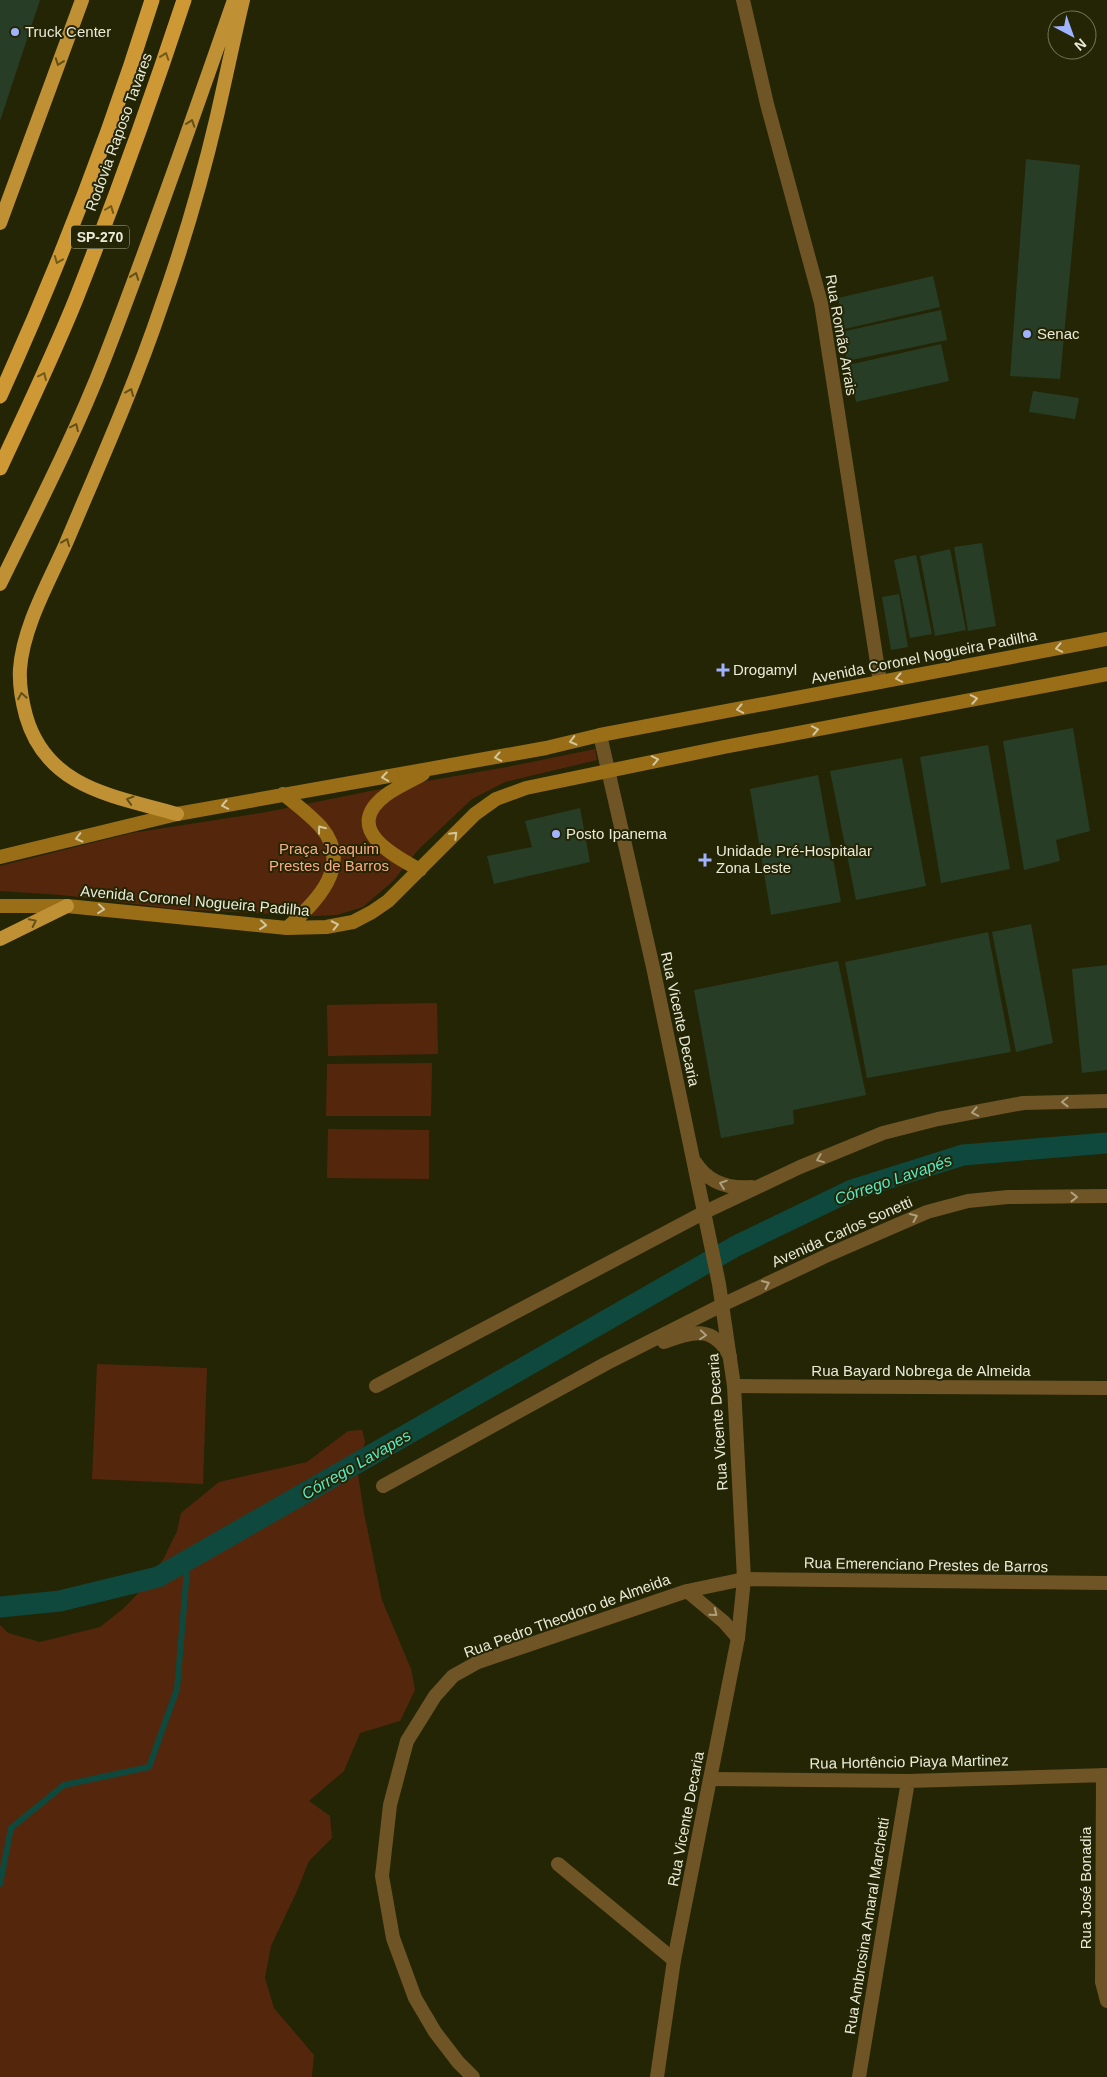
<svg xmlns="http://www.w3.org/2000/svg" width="1107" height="2077" font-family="Arial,sans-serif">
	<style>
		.green { fill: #54270d }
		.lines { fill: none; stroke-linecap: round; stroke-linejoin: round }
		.stream { stroke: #0f493d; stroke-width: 6 }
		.canal { stroke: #0f493d; stroke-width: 21 }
		.building { fill: #273d26 }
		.minor { stroke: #6f5425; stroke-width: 14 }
		.tertiary { stroke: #6f5425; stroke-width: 14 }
		.secondary { stroke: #996e17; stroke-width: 14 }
		.trunk { stroke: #c09034; stroke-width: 14 }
		.motorway { stroke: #ce9934; stroke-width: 15 }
		.oneway { stroke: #70591a }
		.oneway2 { stroke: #625018 }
		.oneway3 { stroke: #d1c69e }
		.oneway4 { stroke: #aca07e }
		.poi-dot { fill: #a0b3fd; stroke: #242505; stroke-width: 2 }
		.labels { text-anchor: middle; stroke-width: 4; stroke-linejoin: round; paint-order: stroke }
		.shield { fill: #242505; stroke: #aeb099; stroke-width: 1 }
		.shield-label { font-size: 14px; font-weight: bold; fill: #e9ebd8 }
		.poi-label { font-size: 15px; fill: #e9ebd8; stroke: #242505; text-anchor: start }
		.street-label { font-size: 15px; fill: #e9ebd8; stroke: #242505 }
		.park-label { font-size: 15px; fill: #f9ab84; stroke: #242505 }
		.water-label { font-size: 16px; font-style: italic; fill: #57e9c9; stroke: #242505 }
	</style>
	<rect width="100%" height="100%" fill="#242505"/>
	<path class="green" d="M 595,749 L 597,760 L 505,782 L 472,799 L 418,850 L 393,881 L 363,907 L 337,915 L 315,916 L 175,909 L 62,895 L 0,891 L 0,866 L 132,833 L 267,812 L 370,791 L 507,767 Z
		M 437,1003 L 438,1054 L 328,1056 L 327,1005 Z
		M 432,1063 L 431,1116 L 326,1116 L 327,1064 Z
		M 328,1129 L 429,1130 L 429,1179 L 327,1178 Z
		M 97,1364 L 207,1368 L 203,1484 L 92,1479 Z
		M 362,1430 L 365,1441 L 358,1474 L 364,1513 L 382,1600 L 411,1669 L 415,1690 L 400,1721 L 360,1733 L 344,1771 L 309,1801 L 330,1816 L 332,1838 L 309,1861 L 297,1891 L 271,1946 L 265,1978 L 274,2008 L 314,2055 L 312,2077 L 0,2077 L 0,1625 L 8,1633 L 40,1642 L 100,1627 L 124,1608 L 146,1585 L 164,1558 L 177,1531 L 181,1513 L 219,1482 L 307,1462 L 348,1431 Z"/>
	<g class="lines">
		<path class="stream" d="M 0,1884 L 11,1828 L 64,1785 L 149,1767 L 177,1689 L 188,1558"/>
		<path class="canal" d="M 0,1607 L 60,1601 L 158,1577 L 736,1246 L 852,1190 L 963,1155 L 1107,1143"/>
	</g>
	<path class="building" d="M 0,0 L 40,0 L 0,121 Z
		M 1026,159 L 1080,165 L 1060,379 L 1010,376 Z
		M 933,276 L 940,307 L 845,329 L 838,298 Z
		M 941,310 L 947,340 L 847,361 L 841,332 Z
		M 941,344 L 949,381 L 856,402 L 848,365 Z
		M 1033,391 L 1079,398 L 1075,419 L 1029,412 Z
		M 982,543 L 996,626 L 968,631 L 954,547 Z
		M 950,549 L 966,630 L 935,636 L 920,556 Z
		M 916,555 L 932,634 L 910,638 L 894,560 Z
		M 899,594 L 908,647 L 891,650 L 882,597 Z
		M 1073,728 L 1090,831 L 1056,840 L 1060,861 L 1024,870 L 1003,741 Z
		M 988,745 L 1010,869 L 941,883 L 920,757 Z
		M 902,758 L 926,886 L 856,900 L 830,771 Z
		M 818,775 L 841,902 L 771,915 L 750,789 Z
		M 580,808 L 590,862 L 494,884 L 487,856 L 532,847 L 525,821 Z
		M 1031,924 L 1053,1043 L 1016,1052 L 992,932 Z
		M 988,932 L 1011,1052 L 867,1078 L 845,962 Z
		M 838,961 L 866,1095 L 793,1110 L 794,1124 L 721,1138 L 694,990 Z
		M 1107,965 L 1107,1070 L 1082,1073 L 1072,969 Z"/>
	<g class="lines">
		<path class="minor" d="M 743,0 L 767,104 L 821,303 L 880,682
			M 664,1342 C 693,1331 714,1325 730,1357
			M 376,1386 L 705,1212
			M 734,1386 L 1107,1388
			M 383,1486 L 607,1363 L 722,1305
			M 687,1591 L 724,1622 L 738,1638
			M 1103,1775 L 1102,1982 L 1107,2001
			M 711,1779 L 908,1781 L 1107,1775
			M 558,1864 L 674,1960
			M 473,2077 L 458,2062 L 435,2032 L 415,1998 L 393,1938 L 382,1876 L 390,1805 L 407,1741 L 435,1696 L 453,1676 L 478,1662 L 687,1591 L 744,1579 L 1107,1583
			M 859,2077 L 908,1781"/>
		<path class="tertiary" d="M 600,735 L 653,967 L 719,1284 L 734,1386 L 744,1579 L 738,1638 L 674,1960 L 657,2077
			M 695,1162 C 708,1183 728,1189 752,1187
			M 705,1212 L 800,1167 L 883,1133 L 938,1119 L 1023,1103 L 1107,1101
			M 722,1305 L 830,1254 L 927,1212 L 968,1201 L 1008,1197 L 1107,1196"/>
		<path class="secondary" d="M 283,794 C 296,804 310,815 321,827 C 354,866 315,903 287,928
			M 0,857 L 177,814 L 546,748 L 600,735 L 1107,639
			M 420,870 C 392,855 342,828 386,795 C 397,787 411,781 423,774
			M 0,906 L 67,906 L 287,928 L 326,927 L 353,922 L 372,912 L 388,901 L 475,814 L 496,799 L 526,788 L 724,747 L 1107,674"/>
		<path class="trunk" d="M 0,223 L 82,0
			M 0,584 C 36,510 74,437 104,360 C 150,241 192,121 234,0
			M 177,814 C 115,796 47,789 26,716 C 22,701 19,685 20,669 C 23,626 50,580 67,541 C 100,463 134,387 161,307 C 183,245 202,180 217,116 C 226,77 234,38 243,0
			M 0,939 L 67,906"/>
		<path class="motorway" d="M 0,396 C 58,268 110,135 152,0
			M 0,468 C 26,412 53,356 76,299 C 115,200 151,100 184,0"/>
	</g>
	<defs><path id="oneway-chevron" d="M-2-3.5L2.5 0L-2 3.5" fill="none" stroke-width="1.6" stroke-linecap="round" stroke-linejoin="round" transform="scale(1.25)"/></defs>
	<g class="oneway">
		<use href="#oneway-chevron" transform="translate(165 56) rotate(-71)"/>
		<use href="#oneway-chevron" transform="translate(110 209) rotate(-69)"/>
		<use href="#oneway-chevron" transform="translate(58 260) rotate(112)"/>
		<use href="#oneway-chevron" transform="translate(43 376) rotate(-65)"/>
	</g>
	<g class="oneway2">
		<use href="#oneway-chevron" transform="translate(59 62) rotate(110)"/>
		<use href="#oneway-chevron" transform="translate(191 123) rotate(-71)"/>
		<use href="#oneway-chevron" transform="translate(135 276) rotate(-70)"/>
		<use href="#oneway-chevron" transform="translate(130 392) rotate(-67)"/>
		<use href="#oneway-chevron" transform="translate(75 427) rotate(-65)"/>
		<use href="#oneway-chevron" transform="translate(66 542) rotate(-67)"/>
		<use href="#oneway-chevron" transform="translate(22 696) rotate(-100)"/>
		<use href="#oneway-chevron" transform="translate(130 800) rotate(-164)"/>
		<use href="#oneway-chevron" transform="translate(33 922) rotate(-26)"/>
	</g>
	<g class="oneway3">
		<use href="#oneway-chevron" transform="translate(1059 648) rotate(169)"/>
		<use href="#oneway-chevron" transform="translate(899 678) rotate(169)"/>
		<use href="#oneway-chevron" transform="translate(974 699) rotate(-11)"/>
		<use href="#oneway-chevron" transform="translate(740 709) rotate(169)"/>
		<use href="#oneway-chevron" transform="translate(815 730) rotate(-11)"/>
		<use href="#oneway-chevron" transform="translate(573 741) rotate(166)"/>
		<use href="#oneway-chevron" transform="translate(498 757) rotate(169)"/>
		<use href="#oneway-chevron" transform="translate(655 760) rotate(-11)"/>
		<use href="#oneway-chevron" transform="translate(385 777) rotate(171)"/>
		<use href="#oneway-chevron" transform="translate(225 805) rotate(169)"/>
		<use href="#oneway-chevron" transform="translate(321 829) rotate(-128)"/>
		<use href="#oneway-chevron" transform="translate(454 835) rotate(-45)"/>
		<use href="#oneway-chevron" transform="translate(79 838) rotate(166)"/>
		<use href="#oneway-chevron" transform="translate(101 909) rotate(6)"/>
		<use href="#oneway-chevron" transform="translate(263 925) rotate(6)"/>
		<use href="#oneway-chevron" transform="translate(335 925) rotate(-12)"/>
	</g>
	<g class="oneway4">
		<use href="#oneway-chevron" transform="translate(1065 1102) rotate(179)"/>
		<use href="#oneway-chevron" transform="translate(975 1112) rotate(169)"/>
		<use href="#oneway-chevron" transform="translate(820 1159) rotate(158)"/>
		<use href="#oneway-chevron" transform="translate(723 1184) rotate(-161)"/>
		<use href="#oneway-chevron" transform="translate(1074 1197)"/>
		<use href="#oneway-chevron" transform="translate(914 1217) rotate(-24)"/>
		<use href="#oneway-chevron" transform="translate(766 1284) rotate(-25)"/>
		<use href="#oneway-chevron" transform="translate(703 1335) rotate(5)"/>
		<use href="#oneway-chevron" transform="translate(714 1613) rotate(39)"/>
	</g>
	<g class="poi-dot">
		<circle cx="15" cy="32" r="5"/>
		<circle cx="1027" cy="334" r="5"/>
		<path d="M720.5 662.5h5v5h5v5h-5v5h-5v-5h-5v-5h5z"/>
		<circle cx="556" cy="834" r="5"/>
		<path d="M702.5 852.5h5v5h5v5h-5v5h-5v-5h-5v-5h5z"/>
	</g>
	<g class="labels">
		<rect class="shield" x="71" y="225.5" width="58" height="23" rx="4"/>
		<g class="shield-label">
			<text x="100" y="242">SP-270</text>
		</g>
		<g class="poi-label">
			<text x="25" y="37">Truck Center</text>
			<text x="1037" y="339">Senac</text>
			<text x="733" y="675">Drogamyl</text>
			<text x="566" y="839">Posto Ipanema</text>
			<text x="716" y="856">Unidade Pré-Hospitalar<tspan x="716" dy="17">Zona Leste</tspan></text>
		</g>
		<g class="street-label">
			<text transform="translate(119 132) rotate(-70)" y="5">Rodovia Raposo Tavares</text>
			<text transform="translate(841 335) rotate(80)" y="5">Rua Romão Arrais</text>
			<text transform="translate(924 657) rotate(-11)" y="5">Avenida Coronel Nogueira Padilha</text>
			<text transform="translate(195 901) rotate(5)" y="5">Avenida Coronel Nogueira Padilha</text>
			<text transform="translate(680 1019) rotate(78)" y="5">Rua Vicente Decaria</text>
			<text transform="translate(842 1232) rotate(-24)" y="5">Avenida Carlos Sonetti</text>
			<text x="921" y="1376">Rua Bayard Nobrega de Almeida</text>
			<text transform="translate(718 1422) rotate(-94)" y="5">Rua Vicente Decaria</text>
			<text transform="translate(926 1565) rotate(1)" y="5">Rua Emerenciano Prestes de Barros</text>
			<text transform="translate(567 1616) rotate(-20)" y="5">Rua Pedro Theodoro de Almeida</text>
			<text transform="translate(909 1762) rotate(-1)" y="5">Rua Hortêncio Piaya Martinez</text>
			<text transform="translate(686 1819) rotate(-79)" y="5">Rua Vicente Decaria</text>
			<text transform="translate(1086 1888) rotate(-90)" y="5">Rua José Bonadia</text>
			<text transform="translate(867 1926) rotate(-81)" y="5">Rua Ambrosina Amaral Marchetti</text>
		</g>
		<g class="park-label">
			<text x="329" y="854">Praça Joaquim<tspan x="329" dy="17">Prestes de Barros</tspan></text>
		</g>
		<g class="water-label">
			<text transform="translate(893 1179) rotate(-19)" y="6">Córrego Lavapés</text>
			<text transform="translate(356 1464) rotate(-30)" y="6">Córrego Lavapes</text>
		</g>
	</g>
	<g transform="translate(1072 35) rotate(139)"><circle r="24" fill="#242505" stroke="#737459"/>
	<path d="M0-4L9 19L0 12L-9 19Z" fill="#a0b3fd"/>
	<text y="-8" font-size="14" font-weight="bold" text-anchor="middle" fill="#e9ebd8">N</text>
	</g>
</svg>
